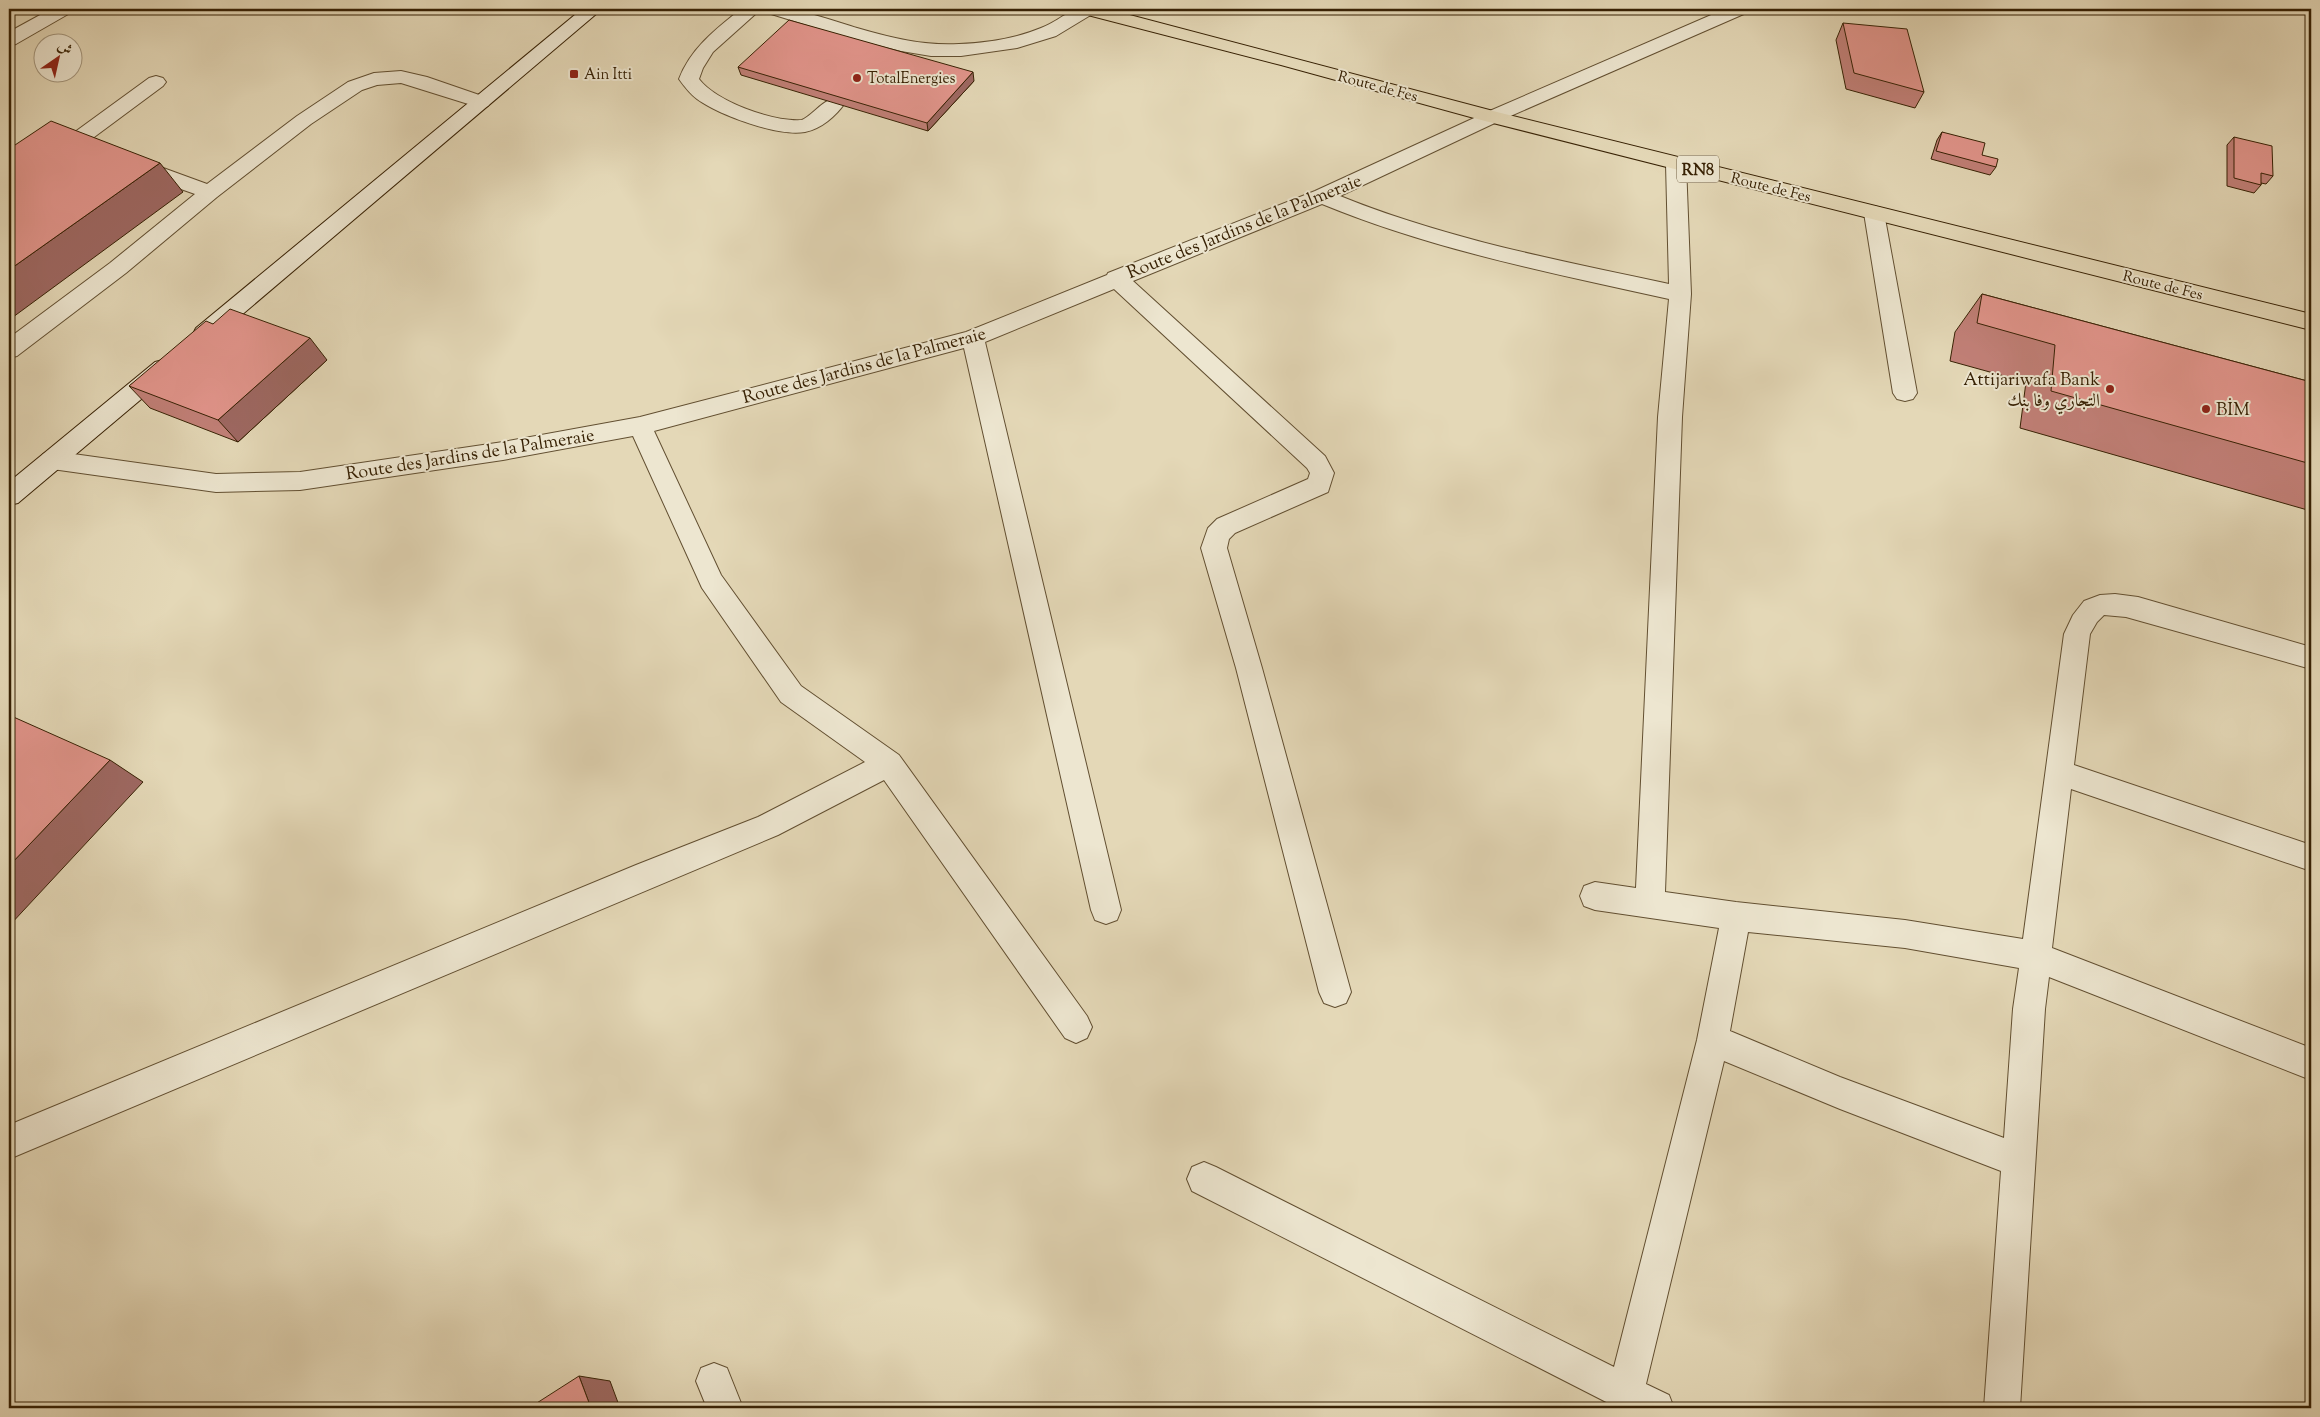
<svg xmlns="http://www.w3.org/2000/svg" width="2320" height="1417" font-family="'Sorts Mill Goudy',Amiri,serif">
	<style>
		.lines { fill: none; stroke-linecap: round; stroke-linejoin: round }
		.lane-casing { stroke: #624f31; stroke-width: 2 }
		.street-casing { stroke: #624f31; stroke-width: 2 }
		.secondary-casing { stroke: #372104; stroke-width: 2 }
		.primary-casing { stroke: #372104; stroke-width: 2 }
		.lane { fill: #ede6d0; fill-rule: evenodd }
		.street { fill: #ede6d0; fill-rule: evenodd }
		.secondary { fill: #ede6d0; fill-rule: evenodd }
		.primary { fill: #e4d8b7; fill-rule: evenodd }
		.wall { fill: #c28078; stroke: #372104 }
		.shaded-wall { fill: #9e6862; stroke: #372104 }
		.building { fill: #e2958c; stroke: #372104 }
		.poi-dot { fill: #8f2418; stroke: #ede6d0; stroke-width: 2 }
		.labels { text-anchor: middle; stroke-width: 4; stroke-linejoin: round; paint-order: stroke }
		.far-poi-label { font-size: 15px; fill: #372104; stroke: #ede6d0; text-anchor: start }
		.far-street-label { font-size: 15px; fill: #372104; stroke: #ede6d0 }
		.shield { fill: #ede6d0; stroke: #6e5c41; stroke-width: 1 }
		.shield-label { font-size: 16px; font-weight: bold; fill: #372104 }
		.street-label { font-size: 18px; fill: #372104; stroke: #ede6d0 }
		.poi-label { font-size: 18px; fill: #372104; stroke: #ede6d0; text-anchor: end }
	</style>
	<rect width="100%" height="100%" fill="#e4d8b7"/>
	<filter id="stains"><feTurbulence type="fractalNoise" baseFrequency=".004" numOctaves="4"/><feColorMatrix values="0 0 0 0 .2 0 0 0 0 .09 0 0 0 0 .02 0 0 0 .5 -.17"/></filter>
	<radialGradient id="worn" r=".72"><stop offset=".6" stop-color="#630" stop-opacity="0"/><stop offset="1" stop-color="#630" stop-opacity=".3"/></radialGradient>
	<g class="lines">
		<g class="lane-casing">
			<path id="lane" d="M 741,9 L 761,9 L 713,52 L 703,68 L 699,79 C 717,102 773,122 802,120 C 816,113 825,95 842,99 L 845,103 C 836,116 821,129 805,132 C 778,137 719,115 697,99 C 690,94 684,86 679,79 C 691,48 716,29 741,9 Z
				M 765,9 C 797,7 827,19 857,28 C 891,38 924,46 959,44 C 986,43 1017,38 1041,28 C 1066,18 1066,7 1097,9 L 1094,13 L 1056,36 L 1017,48 L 961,56 L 931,56 L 901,51 L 846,37 L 768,13 Z
				M 1874,206 L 1881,208 L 1884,213 L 1917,393 L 1913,399 L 1905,401 L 1897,399 L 1893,393 L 1864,213 L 1867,208 Z"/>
		</g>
		<g class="street-casing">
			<path id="street" d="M 51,9 L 73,9 L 70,13 L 16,44 L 9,46 L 9,32 Z
				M 1725,9 L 1749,9 L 1746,13 L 1499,121 L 1340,196 C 1446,239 1557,260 1669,284 L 1666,164 L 1669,159 L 1676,158 L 1683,159 L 1686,164 L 1691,294 L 1682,417 L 1665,892 L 1736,902 L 1905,920 L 2023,939 L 2064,634 L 2073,615 L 2084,601 L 2100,595 L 2115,594 L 2138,597 L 2311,647 L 2311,669 L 2126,617 L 2104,615 L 2097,622 L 2090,634 L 2074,765 L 2311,845 L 2311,871 L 2071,789 L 2052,948 L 2311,1048 L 2311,1080 L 2049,977 L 2045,1009 L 2020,1408 L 1984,1408 L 2001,1171 L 1840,1109 L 1724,1061 L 1646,1384 L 1669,1395 L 1674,1408 L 1618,1408 L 1192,1191 L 1187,1179 L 1192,1167 L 1204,1162 L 1216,1167 L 1614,1367 L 1697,1040 L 1719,928 L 1595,910 L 1584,906 L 1580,896 L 1584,886 L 1595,882 L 1636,888 L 1658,417 L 1669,299 C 1551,273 1434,250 1322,204 L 1133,281 L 1325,456 L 1334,473 L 1328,492 L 1235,533 L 1229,539 L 1227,548 L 1262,668 L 1351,992 L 1346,1003 L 1335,1007 L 1324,1003 L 1319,992 L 1236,668 L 1201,548 L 1208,528 L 1217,519 L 1308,479 L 1310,473 L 1307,468 L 1114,289 L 985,342 L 1121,910 L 1117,920 L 1106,924 L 1095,920 L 1091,910 L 964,348 L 654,431 L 721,575 L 801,686 L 899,755 L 1087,1016 L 1092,1027 L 1087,1038 L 1076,1043 L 1065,1038 L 884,780 L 778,835 L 9,1159 L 9,1125 L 636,865 L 758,817 L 865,762 L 781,702 L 702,588 L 633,436 L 503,460 L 300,490 L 216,492 L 52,469 L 43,466 L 40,460 L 43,454 L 52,451 L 216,474 L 300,472 L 503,442 L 640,417 L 966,332 L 1107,275 L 1108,273 L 1315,191 L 1485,113 ZM 1748,932 L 1905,948 L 2019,968 L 2013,1009 L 2004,1138 L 1840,1077 L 1730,1031 Z
				M 401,71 L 427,77 L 488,98 L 491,102 L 488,106 L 481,108 L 401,83 L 377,85 L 362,90 L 311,124 L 217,197 L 126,273 L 17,356 L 9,358 L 9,338 L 110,263 L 195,194 L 130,171 L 127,166 L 130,161 L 137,160 L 144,161 L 207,184 L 297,116 L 348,82 L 374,73 Z
				M 156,76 L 163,78 L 166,82 L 163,86 L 16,195 L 9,197 L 9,180 L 149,78 Z
				M 714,1363 L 727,1368 L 743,1408 L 707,1408 L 696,1381 L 701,1368 Z"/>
		</g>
		<g class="secondary-casing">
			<path id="secondary" d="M 582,9 L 602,9 L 212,340 L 204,342 L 196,340 L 193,334 L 196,328 Z
				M 163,360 L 171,362 L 175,368 L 171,374 L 18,503 L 9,505 L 9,482 L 155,362 Z"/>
		</g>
		<g class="primary-casing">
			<path id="primary" d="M 1077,9 L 1107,9 L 1497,112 L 2311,314 L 2311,330 L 1485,121 L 1281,65 L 1080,13 Z"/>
		</g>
		<use href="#lane" class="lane"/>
		<use href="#street" class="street"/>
		<use href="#secondary" class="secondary"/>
		<use href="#primary" class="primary"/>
	</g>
	<path class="wall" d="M 1843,23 L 1924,92 L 1915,108 L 1846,89 L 1836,40 Z
		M 738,67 L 974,81 L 928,131 L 741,75 Z
		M 1942,132 L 1982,155 L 1996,167 L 1990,175 L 1931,159 L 1937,140 Z
		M 2234,137 L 2273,176 L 2266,184 L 2261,183 L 2261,185 L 2254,193 L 2227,186 L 2227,145 Z
		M 1982,294 L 2311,382 L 2311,511 L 2020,428 L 2026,382 L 1950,361 L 1955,332 Z
		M 213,324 L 327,360 L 238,442 L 150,408 L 129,386 Z"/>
	<path class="shaded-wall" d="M 973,72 L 974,81 L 928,131 L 927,123 Z
		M 160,163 L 183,192 L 9,320 L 9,270 Z
		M 310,338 L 327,360 L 238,442 L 218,420 Z
		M 110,760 L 143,782 L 9,926 L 9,866 Z
		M 579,1376 L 610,1381 L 620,1408 L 591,1408 Z"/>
	<path class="building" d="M 789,20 L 973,72 L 927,123 L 738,67 Z
		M 1843,23 L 1907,29 L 1924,92 L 1854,73 Z
		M 51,121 L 160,163 L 9,270 L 9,149 Z
		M 1942,132 L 1985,143 L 1982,155 L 1998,159 L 1996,167 L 1936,151 Z
		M 2234,137 L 2272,146 L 2273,176 L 2261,173 L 2261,185 L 2234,178 Z
		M 1982,294 L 2311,382 L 2311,464 L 2051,391 L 2055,345 L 1977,323 Z
		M 230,309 L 310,338 L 218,420 L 129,386 L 206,321 L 213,324 Z
		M 9,715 L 110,760 L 9,866 Z
		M 579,1376 L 591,1408 L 529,1408 Z"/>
	<g class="poi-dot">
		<rect x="569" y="69" width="10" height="10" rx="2.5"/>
		<circle cx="857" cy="78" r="5"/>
		<circle cx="2110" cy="389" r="5"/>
		<circle cx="2206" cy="409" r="5"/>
	</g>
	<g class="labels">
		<g class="far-poi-label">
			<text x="584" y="79">Ain Itti</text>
			<text x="867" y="83">TotalEnergies</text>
		</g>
		<g class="far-street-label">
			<text transform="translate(1378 86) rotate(15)" y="5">Route de Fes</text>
			<text transform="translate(1771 187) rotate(14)" y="5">Route de Fes</text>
			<text transform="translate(2163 285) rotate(14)" y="5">Route de Fes</text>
		</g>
		<rect class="shield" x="1677" y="155.5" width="42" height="27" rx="4"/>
		<g class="shield-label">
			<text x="1698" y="175">RN8</text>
		</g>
		<g class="street-label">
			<text transform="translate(1244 226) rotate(-22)" y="6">Route des Jardins de la Palmeraie</text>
			<text transform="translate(864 365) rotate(-15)" y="6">Route des Jardins de la Palmeraie</text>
			<text transform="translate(470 454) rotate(-9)" y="6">Route des Jardins de la Palmeraie</text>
		</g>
		<g class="poi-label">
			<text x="2100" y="385">Attijariwafa Bank<tspan x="2100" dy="21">التجاري وفا بنك</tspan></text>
			<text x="2216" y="415" text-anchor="start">BİM</text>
		</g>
	</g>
	<rect width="2320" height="1417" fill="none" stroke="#e4d8b7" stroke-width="30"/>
	<rect x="10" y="10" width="2300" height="1397" fill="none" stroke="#372104" stroke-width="2.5"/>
	<rect x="15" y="15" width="2290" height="1387" fill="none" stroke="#372104"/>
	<g transform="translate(58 58) rotate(34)"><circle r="24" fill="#ede6d0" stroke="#a4977e"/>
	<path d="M0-4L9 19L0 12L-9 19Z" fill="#8f2418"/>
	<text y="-8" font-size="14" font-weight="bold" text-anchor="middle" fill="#372104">ش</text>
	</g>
	<rect width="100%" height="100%" filter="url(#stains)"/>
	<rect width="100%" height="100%" fill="url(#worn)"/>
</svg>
